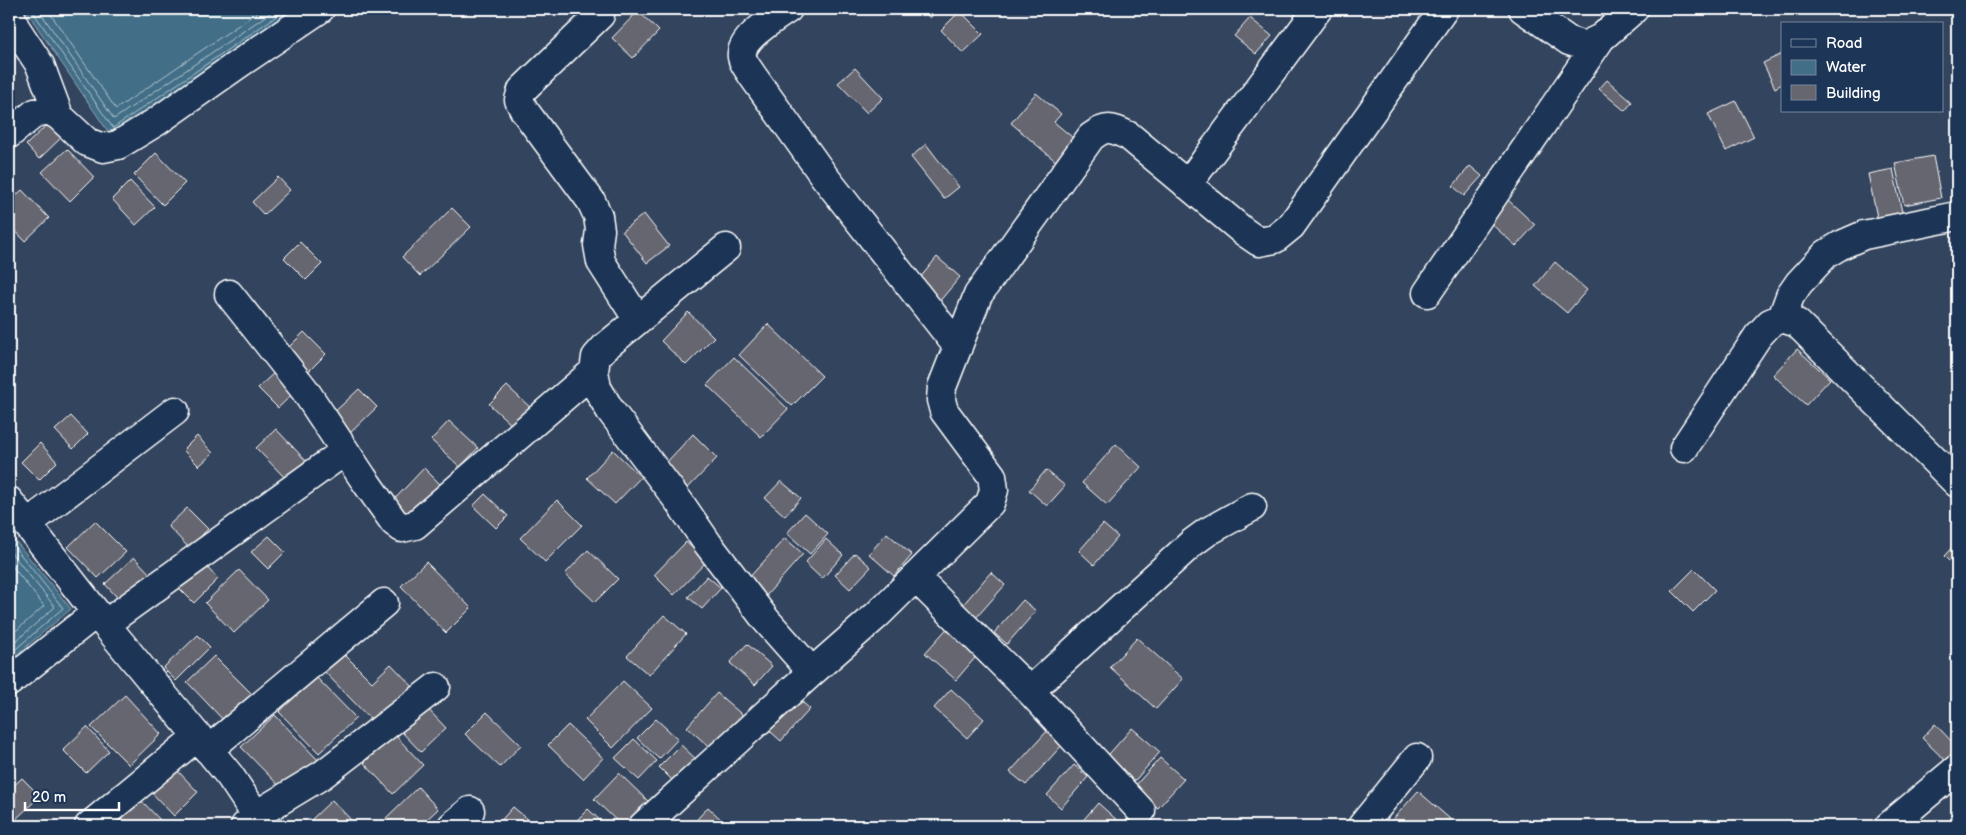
<svg xmlns="http://www.w3.org/2000/svg" width="1966" height="835" font-family="'Balsamiq Sans',sans-serif">
	<style>
		.water { fill: #426e87; stroke: #8ea8b7 }
		.lines { fill: none; stroke-linecap: round; stroke-linejoin: round }
		.shore { stroke: #b3c5cf; stroke-width: 1 }
		.building { fill: #66666f; stroke: #fff }
		.minor-casing { stroke: #fff; stroke-width: 31 }
		.minor { stroke: #1d3557; stroke-width: 28 }
	</style>
	<rect width="100%" height="100%" fill="#33445e"/>
	<filter id="ink" filterUnits="userSpaceOnUse"><feTurbulence type="fractalNoise" baseFrequency=".02" numOctaves="2"/><feDisplacementMap in="SourceGraphic" scale="10" xChannelSelector="R" yChannelSelector="G"/><feConvolveMatrix kernelMatrix="1 2 1 2 8 2 1 2 1" color-interpolation-filters="sRGB"/></filter>
	<g filter="url(#ink)">
		<path class="water" d="M 25,9 L 296,9 L 111,136 Z
			M 9,533 L 71,609 L 9,661 Z"/>
		<g class="lines">
			<path class="shore" d="M 31,9 L 113,128 L 287,9
				M 38,9 L 114,119 L 276,9
				M 47,9 L 116,109 L 262,9
				M 9,540 L 63,608 L 9,655
				M 9,550 L 55,607 L 9,647
				M 9,562 L 44,606 L 9,637"/>
		</g>
		<path class="building" d="M 921,9 L 939,9 L 930,18 Z
			M 638,11 L 659,31 L 633,58 L 612,38 Z
			M 960,11 L 983,34 L 963,53 L 941,30 Z
			M 1250,18 L 1272,36 L 1256,54 L 1234,36 Z
			M 1782,54 L 1782,84 L 1775,88 L 1763,63 Z
			M 855,68 L 883,98 L 867,113 L 838,83 Z
			M 1607,80 L 1632,102 L 1625,111 L 1599,89 Z
			M 9,82 L 17,91 L 9,98 Z
			M 1036,93 L 1061,114 L 1054,122 L 1078,142 L 1059,164 L 1011,123 Z
			M 1736,101 L 1754,137 L 1726,151 L 1708,114 Z
			M 50,122 L 63,136 L 39,159 L 26,145 Z
			M 926,144 L 959,187 L 944,199 L 911,157 Z
			M 67,149 L 94,177 L 70,201 L 42,172 Z
			M 156,153 L 185,183 L 163,205 L 134,175 Z
			M 1933,156 L 1941,198 L 1904,205 L 1895,163 Z
			M 1470,166 L 1482,176 L 1464,196 L 1453,186 Z
			M 1893,169 L 1903,217 L 1878,222 L 1868,174 Z
			M 278,177 L 290,190 L 264,215 L 252,202 Z
			M 130,181 L 155,207 L 136,225 L 112,199 Z
			M 22,190 L 49,218 L 25,241 L 9,224 L 9,202 Z
			M 1508,200 L 1535,225 L 1516,246 L 1488,221 Z
			M 452,208 L 471,227 L 420,276 L 402,257 Z
			M 644,214 L 669,246 L 647,263 L 622,231 Z
			M 300,242 L 322,264 L 306,280 L 284,258 Z
			M 937,257 L 960,277 L 938,303 L 915,284 Z
			M 1555,262 L 1587,290 L 1567,313 L 1535,286 Z
			M 688,312 L 714,337 L 686,365 L 661,341 Z
			M 768,324 L 822,376 L 792,406 L 739,355 Z
			M 304,332 L 326,354 L 303,377 L 281,355 Z
			M 1797,349 L 1830,379 L 1806,405 L 1773,375 Z
			M 734,357 L 788,409 L 761,437 L 707,385 Z
			M 279,368 L 299,388 L 278,408 L 258,388 Z
			M 507,386 L 533,410 L 515,428 L 489,404 Z
			M 359,389 L 377,407 L 346,437 L 328,418 Z
			M 71,416 L 88,434 L 73,449 L 55,430 Z
			M 449,421 L 478,448 L 460,467 L 431,440 Z
			M 276,429 L 309,464 L 289,482 L 256,448 Z
			M 693,434 L 717,458 L 688,488 L 664,465 Z
			M 197,436 L 213,453 L 199,466 L 183,450 Z
			M 40,443 L 57,462 L 39,480 L 21,462 Z
			M 1116,444 L 1141,467 L 1107,505 L 1082,483 Z
			M 613,450 L 641,477 L 615,504 L 587,478 Z
			M 424,468 L 443,487 L 408,523 L 389,505 Z
			M 1046,470 L 1065,486 L 1047,506 L 1029,490 Z
			M 781,481 L 801,498 L 785,516 L 765,498 Z
			M 485,494 L 508,516 L 496,528 L 473,506 Z
			M 557,500 L 582,525 L 545,562 L 520,538 Z
			M 187,508 L 208,529 L 189,548 L 168,526 Z
			M 805,513 L 828,534 L 810,554 L 787,533 Z
			M 95,521 L 126,552 L 98,578 L 68,547 Z
			M 1103,524 L 1118,537 L 1094,565 L 1079,551 Z
			M 887,533 L 912,555 L 894,576 L 869,554 Z
			M 269,536 L 285,552 L 268,569 L 251,552 Z
			M 785,538 L 803,554 L 765,597 L 746,581 Z
			M 826,539 L 843,555 L 822,579 L 805,563 Z
			M 686,542 L 707,561 L 674,595 L 654,575 Z
			M 1957,542 L 1957,569 L 1944,556 Z
			M 588,550 L 618,579 L 595,602 L 565,574 Z
			M 855,553 L 871,567 L 850,589 L 835,575 Z
			M 134,557 L 154,578 L 125,606 L 105,584 Z
			M 201,561 L 218,579 L 194,603 L 176,585 Z
			M 426,562 L 471,608 L 446,633 L 401,586 Z
			M 1694,569 L 1715,590 L 1693,612 L 1672,591 Z
			M 239,570 L 268,600 L 234,633 L 205,603 Z
			M 991,572 L 1005,585 L 975,619 L 961,607 Z
			M 707,576 L 721,588 L 702,609 L 688,597 Z
			M 1023,600 L 1036,611 L 1007,644 L 994,633 Z
			M 664,615 L 686,634 L 649,675 L 627,656 Z
			M 951,624 L 981,651 L 956,680 L 925,653 Z
			M 198,635 L 210,647 L 176,681 L 163,668 Z
			M 1137,638 L 1183,679 L 1156,709 L 1110,667 Z
			M 747,644 L 772,666 L 755,685 L 730,663 Z
			M 339,649 L 372,682 L 391,664 L 415,689 L 377,726 L 320,667 Z
			M 214,656 L 257,699 L 229,726 L 187,682 Z
			M 316,677 L 356,718 L 319,753 L 279,712 Z
			M 623,681 L 652,708 L 613,748 L 585,720 Z
			M 951,689 L 984,719 L 967,738 L 934,708 Z
			M 717,693 L 747,719 L 717,754 L 687,727 Z
			M 792,693 L 810,709 L 781,741 L 763,725 Z
			M 125,695 L 161,734 L 129,765 L 91,727 Z
			M 424,705 L 446,728 L 421,752 L 399,729 Z
			M 487,712 L 521,745 L 500,767 L 465,734 Z
			M 275,715 L 319,761 L 286,793 L 241,747 Z
			M 656,719 L 678,739 L 659,759 L 637,738 Z
			M 1935,724 L 1957,747 L 1957,764 L 1953,768 L 1922,738 Z
			M 568,725 L 603,758 L 583,779 L 548,745 Z
			M 87,727 L 109,751 L 86,773 L 63,750 Z
			M 1132,728 L 1160,752 L 1130,786 L 1102,762 Z
			M 1048,730 L 1063,744 L 1026,785 L 1010,772 Z
			M 394,734 L 423,765 L 393,794 L 364,763 Z
			M 634,739 L 657,761 L 639,780 L 615,758 Z
			M 681,745 L 700,763 L 678,786 L 659,767 Z
			M 1160,758 L 1184,779 L 1158,808 L 1134,787 Z
			M 1074,765 L 1088,777 L 1061,808 L 1047,795 Z
			M 175,768 L 198,792 L 174,816 L 151,792 Z
			M 619,773 L 651,804 L 629,826 L 622,826 L 594,799 Z
			M 22,778 L 40,796 L 12,823 L 9,819 L 9,790 Z
			M 418,787 L 438,809 L 420,826 L 394,826 L 386,818 Z
			M 1418,791 L 1450,819 L 1444,826 L 1387,826 Z
			M 140,799 L 162,822 L 159,826 L 112,826 Z
			M 332,800 L 354,823 L 351,826 L 317,826 L 311,820 Z
			M 1098,803 L 1119,822 L 1115,826 L 1078,826 Z
			M 513,807 L 536,826 L 499,826 L 497,825 Z
			M 708,807 L 728,826 L 691,826 Z
			M 588,809 L 606,826 L 571,826 Z"/>
		<g class="lines">
			<g class="minor-casing">
				<path id="minor" d="M 788,9 C 775,18 739,39 742,57 C 743,63 749,70 752,75 L 824,176 L 958,347
					M 1523,9 L 1569,41 L 1584,46 L 1601,38 L 1634,9
					M 9,11 L 15,27 L 40,65 L 59,116
					M 600,15 L 522,90 L 519,100 L 524,110 L 591,201 L 598,216 L 600,230 L 598,245 L 601,262 L 638,320
					M 9,134 L 35,113 L 49,110 L 59,116 L 87,142 L 103,148 L 118,145 L 156,122 L 237,65 L 320,9
					M 1187,185 L 1318,9
					M 726,248 L 605,347 L 596,357 L 594,371 L 597,388 L 610,410 L 680,503 L 708,544 L 766,620 L 812,672
					M 1427,293 L 1601,38
					M 229,294 L 304,389 L 363,478 L 394,522 L 402,528 L 415,525 L 594,371
					M 1782,318 L 1790,296 L 1799,283 L 1826,254 L 1841,245 L 1864,235 L 1957,216
					M 1684,448 L 1758,336 L 1770,323 L 1782,318 L 1797,323 L 1957,483
					M 9,501 L 105,624 L 230,776 L 256,815
					M 27,524 L 175,411
					M 915,577 L 1030,691 L 1141,811
					M 105,624 L 345,451
					M 9,682 L 96,613
					M 1030,691 L 1192,543 L 1207,532 L 1252,507
					M 208,750 L 384,603
					M 89,826 L 198,736
					M 245,826 L 256,815 L 322,775 L 436,687
					M 452,826 L 470,811
					M 643,826 L 812,672 L 877,615 L 990,503 L 994,490 L 992,476 L 944,411 L 941,400 L 942,387 L 978,295 L 1091,137 C 1107,125 1111,128 1129,136 L 1243,231 L 1259,242 L 1275,239 L 1291,226 L 1444,9
					M 1362,826 L 1417,758
					M 1889,826 L 1957,769"/>
			</g>
			<use href="#minor" class="minor"/>
		</g>
	</g>
	<rect width="1966" height="835" fill="none" stroke="#1d3557" stroke-width="30"/>
	<rect x="15" y="15" width="1936" height="805" fill="none" stroke="#fff" stroke-width="2" filter="url(#ink)"/>
	<rect x="1781" y="22" width="162" height="90" fill="#1d3557" stroke="#77869a"/>
	<rect x="1791" y="39" width="25" height="8" fill="#1d3557" stroke="#77869a"/>
	<text x="1826" y="48" font-size="15" fill="#ffffff">Road</text>
	<rect x="1791" y="60" width="25" height="15" fill="#426e87" stroke="#77869a"/>
	<text x="1826" y="72" font-size="15" fill="#ffffff">Water</text>
	<rect x="1791" y="85" width="25" height="15" fill="#66666f" stroke="#77869a"/>
	<text x="1826" y="98" font-size="15" fill="#ffffff">Building</text>
	<path d="M25 802v8h94v-8" fill="none" stroke="#ffffff" stroke-width="2.5"/>
	<text x="32" y="802" font-size="15" fill="#ffffff" stroke="#1d3557" stroke-width="4" paint-order="stroke">20 m</text>
</svg>
